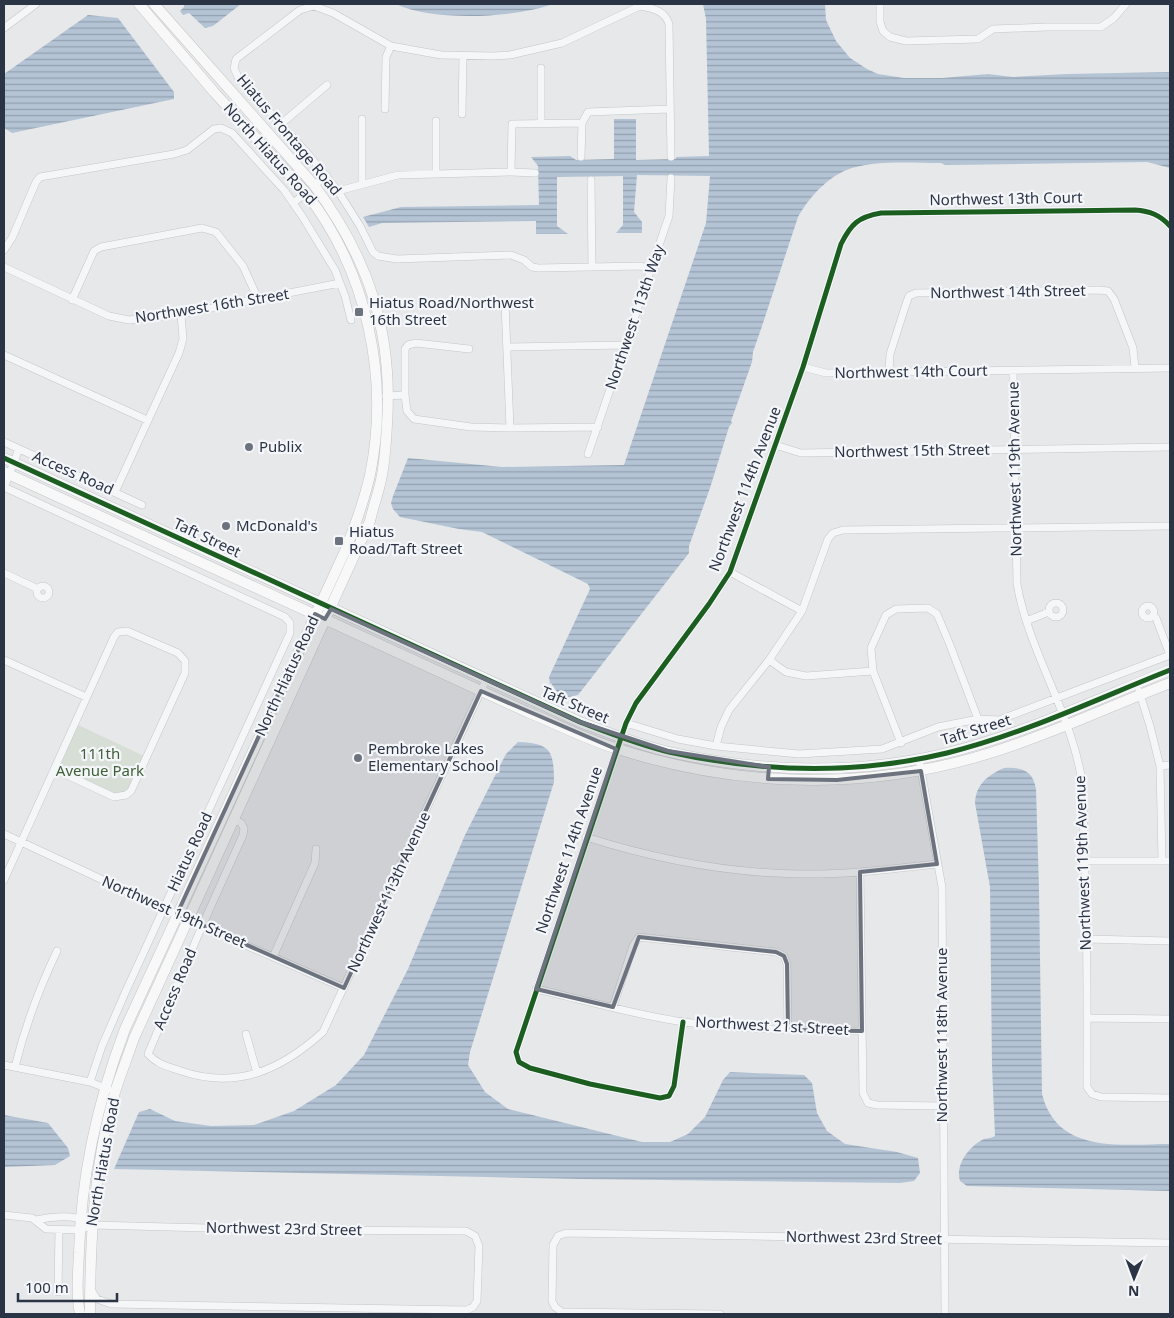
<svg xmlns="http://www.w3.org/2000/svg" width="1174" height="1318" font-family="'Noto Sans',sans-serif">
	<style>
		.green { fill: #d6ded6 }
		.water { fill: url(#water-rules) }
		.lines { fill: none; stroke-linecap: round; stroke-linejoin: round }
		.street-casing { stroke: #c4c6c8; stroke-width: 8 }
		.secondary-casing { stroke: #c4c6c8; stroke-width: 11 }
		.street { stroke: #f5f6f7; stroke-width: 7 }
		.secondary { stroke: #f8f8f8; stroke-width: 10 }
		.cycleway-casing { stroke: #f4f6f9; stroke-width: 8 }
		.cycleway { stroke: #1b5e20; stroke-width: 5 }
		.marked { fill: #6c737f; fill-opacity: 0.2; stroke: #6c737f; stroke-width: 4; stroke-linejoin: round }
		.poi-dot { fill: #6c737f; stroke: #f4f6f9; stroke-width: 2 }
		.labels { text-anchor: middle; stroke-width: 4.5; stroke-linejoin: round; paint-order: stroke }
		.street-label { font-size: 15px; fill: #2b3445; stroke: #f4f6f9 }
		.poi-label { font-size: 15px; fill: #2b3445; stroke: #f4f6f9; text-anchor: start }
		.park-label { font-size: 15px; fill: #3f6138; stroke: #f4f6f9 }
	</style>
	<defs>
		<pattern id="water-rules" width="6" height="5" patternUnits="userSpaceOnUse" patternTransform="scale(1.25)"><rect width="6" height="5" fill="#b4c4d5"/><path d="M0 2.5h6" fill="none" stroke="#93a0af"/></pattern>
	</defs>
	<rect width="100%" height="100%" fill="#e6e8ea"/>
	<path class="green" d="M 74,723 L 146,757 L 131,791 L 114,797 L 54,769 Z"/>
	<path class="water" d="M 184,4 L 241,4 L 213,26 L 205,28 L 189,13 L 183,15 L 180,11 L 184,7 Z
		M 396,4 L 553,4 C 514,18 434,22 396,4 Z
		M 703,4 L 825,4 L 826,20 L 836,41 L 850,58 L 867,69 L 878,74 L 904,78 L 942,78 L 988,74 L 1013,77 L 1066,74 L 1170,72 L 1170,168 L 1147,162 L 945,165 L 941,163 C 912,163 880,160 852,168 C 829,175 809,197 798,217 L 761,329 L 753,352 L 752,362 L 731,421 L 732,423 L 729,427 L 710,488 L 689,546 L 689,553 L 578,695 L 564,698 L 559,695 L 551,683 L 550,684 L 549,677 L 590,589 L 588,584 L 482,532 L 459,529 L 400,517 L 393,509 L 391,503 L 393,496 L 408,458 L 502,467 L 624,465 L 706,223 L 710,176 L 637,175 L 634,212 L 642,222 L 642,233 L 616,233 L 623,225 L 623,176 L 557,177 L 557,226 L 568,234 L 536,234 L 536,221 L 382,223 L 369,227 L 363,217 L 401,207 L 539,205 L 538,166 L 531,157 L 570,156 L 576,160 L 614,159 L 614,119 L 636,119 L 636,160 L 676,159 L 676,157 L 709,156 L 706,19 Z
		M 88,15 L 118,18 L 174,92 L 174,99 L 12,133 L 4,128 L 4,74 Z
		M 518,742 C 551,743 554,751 554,782 L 470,1052 L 468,1065 L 485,1092 L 508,1109 L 642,1142 L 670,1142 L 688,1134 L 705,1117 L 723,1080 L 730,1072 L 804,1075 L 812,1083 L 817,1113 L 827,1131 L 845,1144 L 897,1152 L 918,1158 L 920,1173 L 914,1181 L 900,1183 L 579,1179 L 114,1169 L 139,1112 L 150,1109 L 175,1121 L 211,1126 L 254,1125 L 294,1111 L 336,1085 L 364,1055 L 408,969 L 465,835 L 506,754 Z
		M 1004,768 C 1021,767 1033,770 1036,789 L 1039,889 L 1042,1094 C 1057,1155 1122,1144 1170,1144 L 1170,1191 L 967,1186 L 960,1181 C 955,1165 969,1146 984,1139 C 988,1138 992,1138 995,1136 L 992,1066 L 990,887 L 975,803 C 976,784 988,775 1004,768 Z
		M 4,1115 L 48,1123 L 68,1148 L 70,1156 L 55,1165 L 4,1167 Z"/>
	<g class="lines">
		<g class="street-casing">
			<path id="street" d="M 880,4 L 880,22 L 883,31 L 890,37 L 906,41 L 978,39 L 993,29 L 1047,27 L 1101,27 L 1114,18 L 1126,4
				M 4,28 L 36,4
				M 385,109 L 386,57 L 391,46
				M 462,114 L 463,56
				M 281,124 L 327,85
				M 541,124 L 541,68
				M 581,157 L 582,123
				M 511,172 L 512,124 L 582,123 L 588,112 L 670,109
				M 436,173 L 436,121
				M 591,180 L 592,267
				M 362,183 L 362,119
				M 314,185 L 327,176
				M 338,191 L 398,175 L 511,172 L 535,173
				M 293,203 L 306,193
				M 4,250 L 12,238 L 36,182 L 40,177 L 174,154 L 187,150 L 214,129 L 221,128 L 232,133 L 284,190 L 302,216 L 335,270 L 345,296 L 351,320
				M 4,267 L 109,316 L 129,320 L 181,314 L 340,283
				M 651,269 L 641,266 L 538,268 L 532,267 L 524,260 L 511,255 L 397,259 L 378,256 L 373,252 L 360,226 L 338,191 L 308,154 L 238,77 L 234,68 L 236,59 L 300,10 L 314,6 L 333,13 L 391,46 L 441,55 L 493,56 L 510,55 L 562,43 L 640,6 C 653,8 665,11 669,24 L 671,157
				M 72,300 L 94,251 L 101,247 L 202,228 L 216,232 L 243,266 L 258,299
				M 505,303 L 510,428
				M 507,347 L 625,345
				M 469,349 L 416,343 L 408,345 L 405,349 L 405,395 L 407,411 L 414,419 L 471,427 L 510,428 L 598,427
				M 4,355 L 147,420
				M 803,367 L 826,373 L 1170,368
				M 1013,371 L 1017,584 C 1028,647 1065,703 1079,766 C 1085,789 1083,824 1084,849 C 1088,928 1087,1008 1087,1087 L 1092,1094 L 1101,1097 L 1170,1098
				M 889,372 L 890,354 L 906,304 L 909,296 L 916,293 L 1099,290 L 1108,291 L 1114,299 L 1133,348 L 1135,368
				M 386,396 L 405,395
				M 4,442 L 142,505
				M 775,445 L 801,453 L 1170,447
				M 588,454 L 669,216 L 671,178
				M 4,487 L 285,617 L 290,623 L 290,633 L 125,993 L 102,1046 L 90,1082
				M 4,488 L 19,449
				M 115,492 L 179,353 L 183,339 L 181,314
				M 730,572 L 802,611
				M 4,573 L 38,589
				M37 592a6 6 0 1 1 12 0a6 6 0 1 1-12 0Z
				M1049 610a7 7 0 1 1 14 0a7 7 0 1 1-14 0Z
				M1142 612a6 6 0 1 1 12 0a6 6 0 1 1-12 0Z
				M 1153,615 L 1156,618 L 1170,655
				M 1026,621 L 1049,612
				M 4,660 L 86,697
				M 769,660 L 786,672 L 806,676 L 873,671 L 871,648 L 886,615 L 896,609 L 928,608 L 937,614 L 950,645 L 978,719
				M 873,671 L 901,743
				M 1139,691 L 1150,726 L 1160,766 L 1162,861
				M 626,723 L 678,739 L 716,746 L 799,754 L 882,749 L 938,727 L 978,719 L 999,720 L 1170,655
				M 716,746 L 721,727 L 729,710 L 769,660 L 802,611 L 828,539 L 833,533 L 843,530 L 1170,526
				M 919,759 L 942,887 L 945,1314
				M 1160,766 L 1170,765
				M 234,819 L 241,823 L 244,828 L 243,835 L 202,926 L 148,1054 C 158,1065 167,1066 181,1071 C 237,1090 281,1070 323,1032 L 486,680
				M 4,834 L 202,926 L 344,988
				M 586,837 C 655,859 728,873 800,874 C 846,875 891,869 937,864
				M 1085,861 L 1170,861
				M 860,872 L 863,1093 L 868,1103 L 877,1105 L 942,1106
				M 4,880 C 41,799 77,717 114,637 L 118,632 L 127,631 L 178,653 L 185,661 L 185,673 L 131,791 L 126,795 L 114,797 L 54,769
				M 1087,939 L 1170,941
				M 273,957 L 315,863 L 316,849
				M 536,989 C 585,1000 634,1015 684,1022 C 743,1030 803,1030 862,1031
				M 613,1007 L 633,946 L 639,937 L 776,952 L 784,956 L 787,964 L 788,1030
				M 1087,1018 L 1170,1019
				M 683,1022 L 674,1086 L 669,1096 L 660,1098 L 590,1084 L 530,1068 L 519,1062 L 516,1052 L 626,723 L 636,703 L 709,604 L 730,572 L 803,367 L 841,244 C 851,224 858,217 881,213 L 1135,210 C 1150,211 1160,215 1170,226
				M 246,1034 L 257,1073
				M 4,1065 L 90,1082 L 108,1089
				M 15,1067 C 25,1026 39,989 57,951
				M 4,1215 L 32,1218 L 46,1229 L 80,1230 L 92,1225 L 290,1230 L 466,1231 L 475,1236 L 479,1246 L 477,1301 L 473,1307 L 467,1310 L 111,1304 L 97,1299 L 92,1291
				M 36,1220 C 49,1217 73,1214 85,1221
				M 58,1292 L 59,1230
				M 720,1314 L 562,1312 L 555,1307 L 552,1301 L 553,1245 L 558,1236 L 566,1233 L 1170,1243"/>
		</g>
		<g class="secondary-casing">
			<path id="secondary" d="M 4,458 L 580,722 C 609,733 639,745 669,752 C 760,772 856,775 947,753 C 1024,734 1097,699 1170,670
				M 4,472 L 527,712 C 557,724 587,740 618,749 C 739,788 869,791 990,753 C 1052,734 1110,706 1170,683
				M 80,1314 C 76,1294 78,1273 79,1253 C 81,1175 97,1103 125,1029 L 345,551 C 355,526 364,501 370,475 C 390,378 367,271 306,193 L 214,92 L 139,4
				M 90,1314 C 90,1240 94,1164 115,1092 C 121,1073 128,1056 134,1038 L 370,521 C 373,507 378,494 381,480 C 385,462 386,442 387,424 C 393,332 369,259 314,185 L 154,4"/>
		</g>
		<use href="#street" class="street"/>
		<use href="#secondary" class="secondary"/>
		<g class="cycleway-casing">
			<path id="cycleway" d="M 4,458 L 580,722 C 609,733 639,745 669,752 C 760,772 856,775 947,753 C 1024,734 1097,699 1170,670
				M 683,1022 L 674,1086 L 669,1096 L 660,1098 L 590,1084 L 530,1068 L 519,1062 L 516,1052 L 626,723 L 636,703 L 709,604 L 730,572 L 803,367 L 841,244 C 851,224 858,217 881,213 L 1135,210 C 1150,211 1160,215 1170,226"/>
		</g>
		<use href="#cycleway" class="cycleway"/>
	</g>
	<path class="marked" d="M 331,609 L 580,722 L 668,751 L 769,767 L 768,779 L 837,780 L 921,771 L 937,864 L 860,872 L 862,1031 L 788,1030 L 787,964 L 784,956 L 776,952 L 639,937 L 613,1007 L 536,989 L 616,749 L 481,691 L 344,988 L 177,914 L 315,614 L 325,619 Z"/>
	<g class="poi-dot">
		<rect x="354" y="307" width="10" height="10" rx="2.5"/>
		<circle cx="249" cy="447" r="5"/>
		<circle cx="226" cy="526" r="5"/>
		<rect x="334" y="536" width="10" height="10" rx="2.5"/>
		<circle cx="358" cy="758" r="5"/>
	</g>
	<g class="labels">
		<g class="street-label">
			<text transform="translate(289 135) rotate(50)" y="5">Hiatus Frontage Road</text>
			<text transform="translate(270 154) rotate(48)" y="5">North Hiatus Road</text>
			<text transform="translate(1006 199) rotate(-1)" y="5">Northwest 13th Court</text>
			<text transform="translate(1008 292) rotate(-1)" y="5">Northwest 14th Street</text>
			<text transform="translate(212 306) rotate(-9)" y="5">Northwest 16th Street</text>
			<text transform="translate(635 317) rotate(-71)" y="5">Northwest 113th Way</text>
			<text transform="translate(911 372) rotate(-1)" y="5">Northwest 14th Court</text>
			<text transform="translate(912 451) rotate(-1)" y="5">Northwest 15th Street</text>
			<text transform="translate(1015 469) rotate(-91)" y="5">Northwest 119th Avenue</text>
			<text transform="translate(73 473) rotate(24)" y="5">Access Road</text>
			<text transform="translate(745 489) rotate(-69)" y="5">Northwest 114th Avenue</text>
			<text transform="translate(207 538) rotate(25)" y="5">Taft Street</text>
			<text transform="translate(287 676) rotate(-65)" y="5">North Hiatus Road</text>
			<text transform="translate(575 705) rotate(23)" y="5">Taft Street</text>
			<text transform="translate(976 730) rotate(-17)" y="5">Taft Street</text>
			<text transform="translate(569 850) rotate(-71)" y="5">Northwest 114th Avenue</text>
			<text transform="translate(190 852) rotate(-65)" y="5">Hiatus Road</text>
			<text transform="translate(1083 863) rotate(-92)" y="5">Northwest 119th Avenue</text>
			<text transform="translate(389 892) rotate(-65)" y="5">Northwest 113th Avenue</text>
			<text transform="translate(174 912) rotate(24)" y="5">Northwest 19th Street</text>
			<text transform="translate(175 989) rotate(-67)" y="5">Access Road</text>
			<text transform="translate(772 1026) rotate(3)" y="5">Northwest 21st Street</text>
			<text transform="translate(942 1035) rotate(-90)" y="5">Northwest 118th Avenue</text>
			<text transform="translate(103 1162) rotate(-80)" y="5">North Hiatus Road</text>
			<text transform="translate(284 1229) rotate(1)" y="5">Northwest 23rd Street</text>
			<text transform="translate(864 1238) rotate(1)" y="5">Northwest 23rd Street</text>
		</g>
		<g class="poi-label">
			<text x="369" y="308">Hiatus Road/Northwest<tspan x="369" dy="17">16th Street</tspan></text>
			<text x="259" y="452">Publix</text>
			<text x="236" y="531">McDonald's</text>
			<text x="349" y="537">Hiatus<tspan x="349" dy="17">Road/Taft Street</tspan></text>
			<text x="368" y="754">Pembroke Lakes<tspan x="368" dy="17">Elementary School</tspan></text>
		</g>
		<g class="park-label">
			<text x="100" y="759">111th<tspan x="100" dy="17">Avenue Park</tspan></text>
		</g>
	</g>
	<rect width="1174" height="1318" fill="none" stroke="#2b3445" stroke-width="10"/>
	<g transform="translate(1134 1278) rotate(181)" stroke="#f4f6f9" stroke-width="4" paint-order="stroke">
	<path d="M0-4L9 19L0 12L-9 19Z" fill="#2b3445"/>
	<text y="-8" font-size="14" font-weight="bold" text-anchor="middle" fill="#2b3445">N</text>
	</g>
	<path d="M18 1293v8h99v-8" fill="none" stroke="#2b3445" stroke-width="2.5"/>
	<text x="25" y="1293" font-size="15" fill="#2b3445" stroke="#f4f6f9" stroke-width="4" paint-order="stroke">100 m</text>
</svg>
